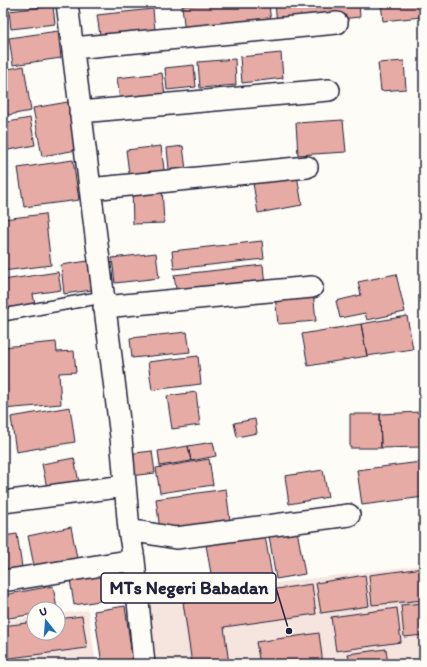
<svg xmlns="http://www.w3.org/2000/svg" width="427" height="667" font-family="Itim,sans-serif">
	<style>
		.built { fill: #f6e4de }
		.building { fill: #e5aba4; stroke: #22223b }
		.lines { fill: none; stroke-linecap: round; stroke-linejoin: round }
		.lane-casing { stroke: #22223b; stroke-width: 14 }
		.street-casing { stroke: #22223b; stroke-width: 24 }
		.lane { stroke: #fdfcf7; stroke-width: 11 }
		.street { stroke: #fdfcf7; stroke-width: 21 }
		.leader { fill: none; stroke: #22223b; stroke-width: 1.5 }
		.callout-dot { fill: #22223b; stroke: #fdfcf7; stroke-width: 1.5 }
		.callout { fill: #fdfcf7; stroke: #22223b; stroke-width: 1.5 }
		.callout-label { font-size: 18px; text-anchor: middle; font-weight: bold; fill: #22223b }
	</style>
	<rect width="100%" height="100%" fill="#fdfcf7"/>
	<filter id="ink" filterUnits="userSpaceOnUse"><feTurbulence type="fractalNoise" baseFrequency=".025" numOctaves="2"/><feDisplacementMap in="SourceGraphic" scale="8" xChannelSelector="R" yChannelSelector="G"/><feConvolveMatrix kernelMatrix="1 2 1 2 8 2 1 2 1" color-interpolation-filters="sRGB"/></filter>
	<g filter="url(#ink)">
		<path class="built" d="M 424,565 L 424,664 L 157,664 L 149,598 Z
			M 88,610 L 96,664 L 3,664 L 3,621 L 34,617 L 34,633 L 58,633 L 58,614 Z"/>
		<path class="building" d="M 209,3 L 269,3 L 271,24 L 185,33 L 182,6 Z
			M 275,3 L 359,3 L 360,17 L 277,25 Z
			M 381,3 L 420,3 L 421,17 L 383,21 Z
			M 53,6 L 55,24 L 11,29 L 9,11 Z
			M 153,9 L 155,30 L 100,35 L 97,15 Z
			M 58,31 L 61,58 L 13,65 L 9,38 Z
			M 281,53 L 283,78 L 242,83 L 240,57 Z
			M 235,59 L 236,85 L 200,88 L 198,62 Z
			M 404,61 L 406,89 L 381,91 L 378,63 Z
			M 194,65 L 196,87 L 167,90 L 165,68 Z
			M 24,66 L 31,111 L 3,116 L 3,70 Z
			M 162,73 L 165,96 L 120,101 L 117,78 Z
			M 68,102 L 77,150 L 42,156 L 33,108 Z
			M 30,118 L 35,145 L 3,151 L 3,123 Z
			M 343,120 L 346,152 L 298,155 L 296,123 Z
			M 161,146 L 165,177 L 130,181 L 126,150 Z
			M 183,146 L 187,178 L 170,180 L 167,148 Z
			M 73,160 L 79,200 L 24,207 L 18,168 Z
			M 297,175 L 302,205 L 258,213 L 253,183 Z
			M 162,187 L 164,223 L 133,224 L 132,189 Z
			M 45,214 L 51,265 L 3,271 L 3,219 Z
			M 262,241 L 264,259 L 174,269 L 172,251 Z
			M 156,253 L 159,278 L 115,283 L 112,258 Z
			M 88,261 L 92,290 L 64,294 L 61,265 Z
			M 263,265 L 265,286 L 177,296 L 174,275 Z
			M 58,272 L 61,290 L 33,294 L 35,305 L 6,310 L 3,291 L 3,280 Z
			M 396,274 L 405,312 L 367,320 L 365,313 L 340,318 L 336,301 L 361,295 L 358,282 Z
			M 313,291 L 316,321 L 278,324 L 275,295 Z
			M 407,316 L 413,349 L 367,356 L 361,324 Z
			M 361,324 L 367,356 L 308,366 L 302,334 Z
			M 187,332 L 190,352 L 132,358 L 130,338 Z
			M 56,342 L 57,352 L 74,351 L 76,372 L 59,373 L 61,404 L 3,409 L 3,347 Z
			M 198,356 L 201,384 L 152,390 L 148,362 Z
			M 196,392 L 200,425 L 172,429 L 167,396 Z
			M 70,407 L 75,442 L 16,452 L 11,417 Z
			M 420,412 L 421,447 L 381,448 L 380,414 Z
			M 350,414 L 380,414 L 381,448 L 350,448 Z
			M 255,419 L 257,433 L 237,437 L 234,423 Z
			M 213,442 L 216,456 L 191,461 L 188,446 Z
			M 188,446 L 191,461 L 160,466 L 158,451 Z
			M 152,451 L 155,473 L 130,476 L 127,454 Z
			M 74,458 L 80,487 L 48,493 L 42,464 Z
			M 209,459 L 213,485 L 160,493 L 156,468 Z
			M 421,462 L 424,497 L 362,505 L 357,470 Z
			M 323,470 L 328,497 L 289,504 L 285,476 Z
			M 226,489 L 230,520 L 160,530 L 156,499 Z
			M 296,525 L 305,574 L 276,579 L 268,529 Z
			M 71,527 L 77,558 L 34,566 L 28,536 Z
			M 17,534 L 22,567 L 3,570 L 3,536 Z
			M 265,536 L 272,576 L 213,585 L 206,545 Z
			M 424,568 L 424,600 L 372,605 L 369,575 Z
			M 121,572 L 125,597 L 74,605 L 70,579 Z
			M 365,575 L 369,606 L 321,613 L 316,583 Z
			M 312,584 L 316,614 L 224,627 L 229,664 L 192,664 L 183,602 Z
			M 53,586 L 57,609 L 34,609 L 34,614 L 3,619 L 3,595 Z
			M 424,603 L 424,635 L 404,637 L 401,605 Z
			M 125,606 L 133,664 L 102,664 L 94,611 Z
			M 397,608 L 401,642 L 336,651 L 331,617 Z
			M 82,616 L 87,648 L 3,659 L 3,626 L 34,622 L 34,633 L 58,633 L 58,619 Z
			M 319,633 L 323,664 L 260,664 L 256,642 Z
			M 386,649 L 388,664 L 350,664 L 348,654 Z"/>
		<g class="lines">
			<g class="lane-casing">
				<path id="lane" d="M 3,315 L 103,297"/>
			</g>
			<g class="street-casing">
				<path id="street" d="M 67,3 L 121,437 L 129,530 L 134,560 L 144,664
					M 73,48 L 337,23
					M 80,112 L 329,90
					M 90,189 L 307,167
					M 104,307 L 312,287
					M 3,502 L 125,486
					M 129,530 L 176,538 L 349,515
					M 3,581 L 134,560"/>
			</g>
			<use href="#lane" class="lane"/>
			<use href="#street" class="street"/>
		</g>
	</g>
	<path class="leader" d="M289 631L276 588"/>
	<circle class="callout-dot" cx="289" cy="631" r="4"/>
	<rect class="callout" x="101" y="573" width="175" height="30" rx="4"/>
	<g class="callout-label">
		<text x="189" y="594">MTs Negeri Babadan</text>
	</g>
	<rect width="427" height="667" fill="none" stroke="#fdfcf7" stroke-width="16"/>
	<rect x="8" y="8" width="411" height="651" fill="none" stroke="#22223b" stroke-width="1.5" filter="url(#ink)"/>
	<g transform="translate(46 621) rotate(343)"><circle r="19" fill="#fdfcf7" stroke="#a5a5ac"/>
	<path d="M0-3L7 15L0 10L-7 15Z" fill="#1f6fb2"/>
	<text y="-6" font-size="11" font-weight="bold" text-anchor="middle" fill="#22223b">U</text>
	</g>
</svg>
